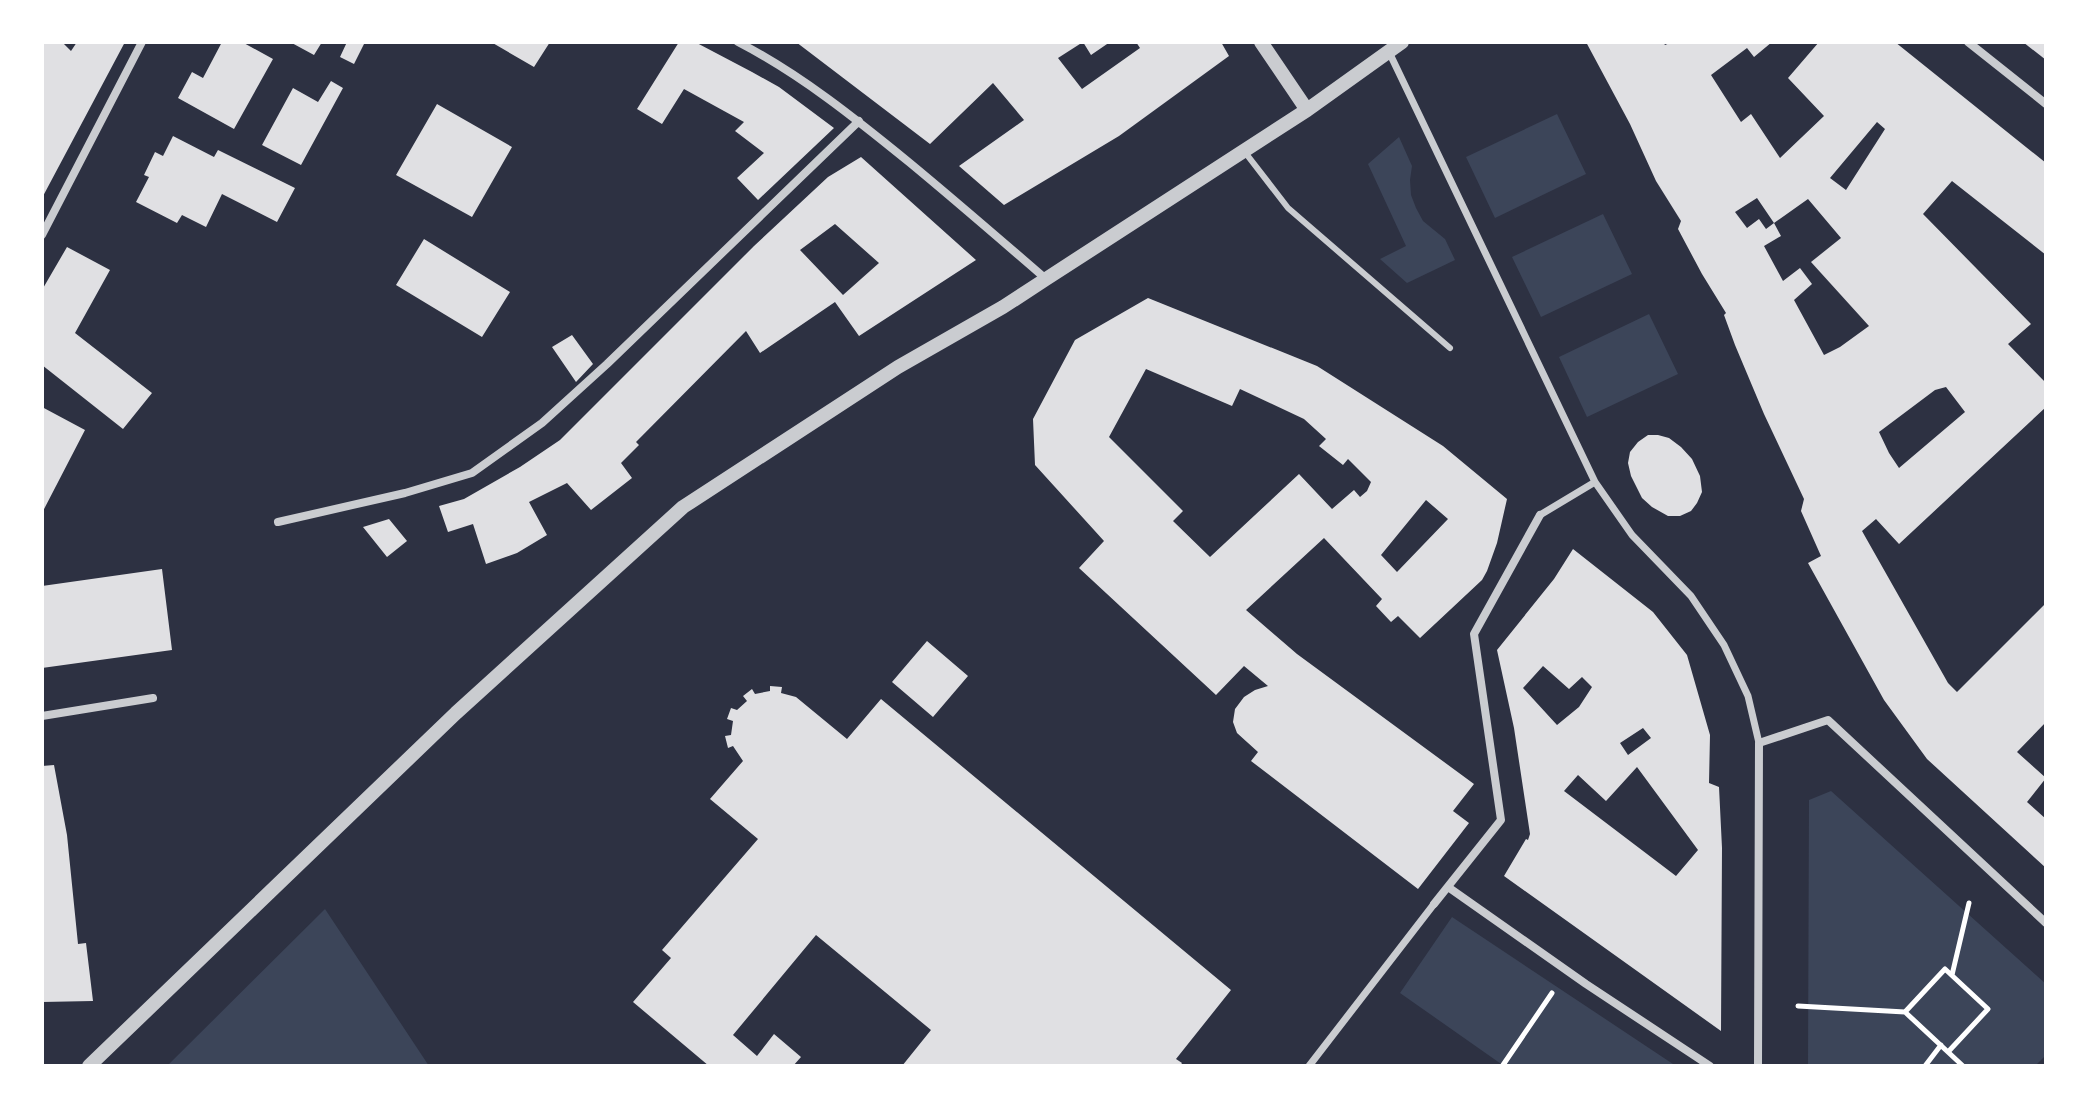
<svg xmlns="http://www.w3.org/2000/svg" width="2088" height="1108" font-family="'Sofia Sans Condensed',sans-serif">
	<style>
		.green { fill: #3c4559 }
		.building { fill: #e0e0e3; fill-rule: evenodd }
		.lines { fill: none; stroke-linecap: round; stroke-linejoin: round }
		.path { stroke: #fff; stroke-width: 5 }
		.service { stroke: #caccd0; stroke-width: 6 }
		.pedestrian { stroke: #caccd0; stroke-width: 7 }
		.minor { stroke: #caccd0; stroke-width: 8 }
		.tertiary { stroke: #caccd0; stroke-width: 14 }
	</style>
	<rect width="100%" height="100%" fill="#2d3142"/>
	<path class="green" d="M 1557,114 L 1586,174 L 1495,218 L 1466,157 Z
		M 1399,137 L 1412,166 L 1410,180 L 1411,195 L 1416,208 L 1423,221 L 1445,239 L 1455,260 L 1407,283 L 1380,259 L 1406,246 L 1368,164 Z
		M 1603,214 L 1632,274 L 1541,317 L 1512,257 Z
		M 1649,314 L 1678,374 L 1587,417 L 1559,357 Z
		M 1831,791 L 2046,984 L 2046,1055 L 2035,1066 L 1808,1066 L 1809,800 Z
		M 325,909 L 429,1066 L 167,1066 Z
		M 1452,917 L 1676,1066 L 1504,1066 L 1400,993 Z"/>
	<path class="building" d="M 42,42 L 62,42 L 71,51 L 77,42 L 125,42 L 42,198 Z
		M 222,42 L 242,42 L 273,59 L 234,129 L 178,98 L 192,72 L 203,78 Z
		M 290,42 L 322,42 L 314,55 Z
		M 347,42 L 365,42 L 354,64 L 340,57 Z
		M 491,42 L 550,42 L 534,67 Z
		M 679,42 L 695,42 L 752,72 L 779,87 L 834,128 L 758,200 L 737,178 L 764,153 L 735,131 L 744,122 L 684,89 L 662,124 L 637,109 Z
		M 796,42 L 1083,42 L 1058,58 L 1082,89 L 1140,48 L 1136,42 L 1221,42 L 1229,56 L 1119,136 L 1004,205 L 959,166 L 1024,120 L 993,83 L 930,144 Z
		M 1083,42 L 1110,42 L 1091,55 Z
		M 1586,42 L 1663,42 L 1665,45 L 1672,42 L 1772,42 L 1754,57 L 1747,48 L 1711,75 L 1741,122 L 1751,114 L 1780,158 L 1824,116 L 1788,78 L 1819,42 L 1895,42 L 2046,163 L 2046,255 L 1952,181 L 1923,214 L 2031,324 L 2008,344 L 2046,383 L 2046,407 L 1899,544 L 1876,519 L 1862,531 L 1948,683 L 1957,692 L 2046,603 L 2046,722 L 2017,752 L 2046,778 L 2027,802 L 2046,819 L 2046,868 L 1927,759 L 1884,700 L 1808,563 L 1821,556 L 1801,511 L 1804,499 L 1764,414 L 1735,345 L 1724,315 L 1726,313 L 1702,274 L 1678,229 L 1681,221 L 1656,181 L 1630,124 ZM 1877,122 L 1885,129 L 1846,190 L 1830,178 ZM 1757,198 L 1774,223 L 1808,199 L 1841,238 L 1811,262 L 1869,326 L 1840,347 L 1824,355 L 1794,300 L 1812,284 L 1800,268 L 1783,281 L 1764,246 L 1781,236 L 1774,223 L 1766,229 L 1759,219 L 1747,228 L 1735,212 ZM 1946,387 L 1965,412 L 1899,468 L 1889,453 L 1879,432 L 1935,390 Z
		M 2023,42 L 2046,42 L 2046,60 L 2028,46 Z
		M 331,81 L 343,88 L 301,165 L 262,145 L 293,88 L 318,102 Z
		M 437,104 L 512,147 L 472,217 L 396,175 Z
		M 173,136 L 214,157 L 218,150 L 295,188 L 277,222 L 222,194 L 206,227 L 182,215 L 177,223 L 136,202 L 149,177 L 144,175 L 155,152 L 163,156 Z
		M 861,157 L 976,260 L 859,336 L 835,302 L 760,353 L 746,331 L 636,442 L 639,445 L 621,463 L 632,478 L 591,510 L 567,483 L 529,502 L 547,535 L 517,553 L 486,564 L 473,524 L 448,532 L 439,506 L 464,499 L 520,467 L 560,440 L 754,246 L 828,177 ZM 835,224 L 879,263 L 843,295 L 800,250 Z
		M 424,239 L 510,292 L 482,337 L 396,285 Z
		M 67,247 L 110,270 L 75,333 L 152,393 L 123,429 L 42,365 L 42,290 Z
		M 1148,298 L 1317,366 L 1443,446 L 1507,499 L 1497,543 L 1487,571 L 1482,580 L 1420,638 L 1398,616 L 1391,622 L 1376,606 L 1382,599 L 1324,538 L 1246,610 L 1297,654 L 1474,784 L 1453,811 L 1469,823 L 1418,889 L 1251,761 L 1258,752 L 1237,733 L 1233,722 L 1235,709 L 1244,697 L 1255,690 L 1268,686 L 1244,666 L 1216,695 L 1079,568 L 1104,541 L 1035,465 L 1033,419 L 1075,340 ZM 1146,369 L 1232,406 L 1240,389 L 1304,419 L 1326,439 L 1319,446 L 1343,465 L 1348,459 L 1371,482 L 1367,491 L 1360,497 L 1354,490 L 1332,509 L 1299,474 L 1210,557 L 1173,521 L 1183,511 L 1109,437 ZM 1426,500 L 1448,519 L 1397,572 L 1381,555 Z
		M 572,335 L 593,364 L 576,382 L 552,347 Z
		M 42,407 L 85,430 L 42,513 Z
		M 1648,435 L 1658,435 L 1669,438 L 1681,447 L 1692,459 L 1700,476 L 1702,492 L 1697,503 L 1691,511 L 1680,516 L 1668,516 L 1652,507 L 1642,498 L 1631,476 L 1628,463 L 1630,452 L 1638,442 Z
		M 389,519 L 407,541 L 387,557 L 363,527 Z
		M 1573,549 L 1653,612 L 1687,655 L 1710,735 L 1709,783 L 1719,787 L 1722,848 L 1721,1031 L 1504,876 L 1526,839 L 1528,840 L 1530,834 L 1514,728 L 1497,650 L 1554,579 ZM 1543,666 L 1569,689 L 1582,677 L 1592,687 L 1579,707 L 1557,725 L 1523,688 ZM 1643,728 L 1651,738 L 1628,755 L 1620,743 ZM 1637,767 L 1698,850 L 1676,876 L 1564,791 L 1578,775 L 1606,801 Z
		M 162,569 L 172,650 L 42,668 L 42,586 Z
		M 927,641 L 968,676 L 933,717 L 892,682 Z
		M 770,686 L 782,687 L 781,693 L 796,697 L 847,739 L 881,699 L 1231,990 L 1176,1059 L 1182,1063 L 1180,1066 L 902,1066 L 931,1030 L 816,935 L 733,1035 L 757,1056 L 774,1034 L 801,1057 L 793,1066 L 709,1066 L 633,1002 L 671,958 L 662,950 L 758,839 L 710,799 L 743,761 L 733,746 L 728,748 L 725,736 L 731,735 L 733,721 L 727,719 L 731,708 L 737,710 L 747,701 L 743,696 L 752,689 L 755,694 L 770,691 Z
		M 54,765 L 67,835 L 78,944 L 86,943 L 93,1001 L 42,1002 L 42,766 Z"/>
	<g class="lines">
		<path class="path" d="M 1952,975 L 1969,903
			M 1798,1006 L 1905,1012
			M 1948,1052 L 1988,1009 L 1945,969 L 1905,1012 L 1963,1066
			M 1503,1065 L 1552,993
			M 1925,1066 L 1941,1045"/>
		<path class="service" d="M 1244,151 L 1288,208 L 1450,348"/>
		<path class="pedestrian" d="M 1389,52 L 1595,482 L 1632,535 L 1691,596 L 1724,645 L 1748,696 L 1759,743
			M 1540,515 L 1595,482
			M 1309,1066 L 1434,904"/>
		<path class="minor" d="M 738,42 C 800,74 856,119 910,163 C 956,201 1001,240 1046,279
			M 1968,42 L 2046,104
			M 42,235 L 142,42
			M 278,522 L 405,493 L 472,473 L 542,423 L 607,364 L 859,121
			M 42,716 L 153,698
			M 1448,887 L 1586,984 L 1710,1066
			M 1434,904 L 1501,820 L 1474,634 L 1540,515
			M 1758,1066 L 1759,743 L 1828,720 L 2046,923"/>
		<path class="tertiary" d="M 1261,42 L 1307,110
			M 89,1066 L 456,713 L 683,507 L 898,367 L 1003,307 L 1046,279 L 1307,110 L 1402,42"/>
	</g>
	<rect width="2088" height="1108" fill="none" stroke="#ffffff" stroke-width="88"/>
</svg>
